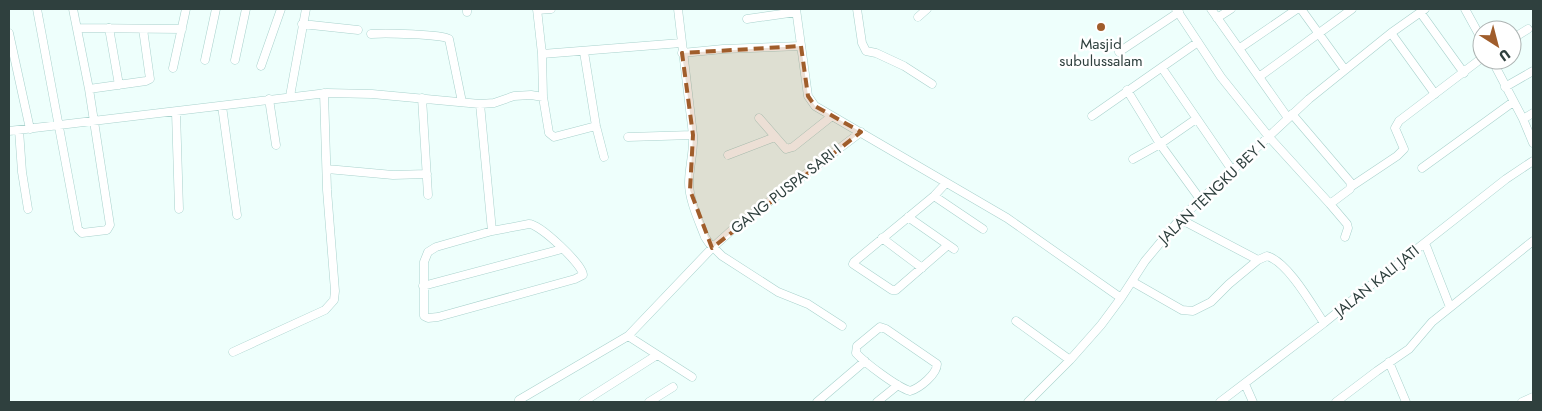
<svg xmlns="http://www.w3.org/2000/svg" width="1542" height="411" font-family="Jost,sans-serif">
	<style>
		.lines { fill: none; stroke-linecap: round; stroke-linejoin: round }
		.minor-casing { stroke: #a9d2cd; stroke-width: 9 }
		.minor { stroke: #fff; stroke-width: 8 }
		.marked { fill: #a05d2b; fill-opacity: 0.2; stroke: #a05d2b; stroke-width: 4; stroke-dasharray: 10 6; stroke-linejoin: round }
		.poi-dot { fill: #a05d2b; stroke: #fff; stroke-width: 2 }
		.labels { text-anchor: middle; stroke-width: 5; stroke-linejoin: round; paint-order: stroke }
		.poi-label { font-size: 15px; fill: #2f403e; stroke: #fff }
		.street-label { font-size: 15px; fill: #2f403e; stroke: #fff }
	</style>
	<rect width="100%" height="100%" fill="#eefffc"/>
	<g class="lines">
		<g class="minor-casing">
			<path id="minor" d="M 37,9 L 78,229 L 82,233 L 107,230 L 110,225 L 89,89 L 73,9
				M 467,9 L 467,12
				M 537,9 L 542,54 L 543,97 L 549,133 L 554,137 L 596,126
				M 678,9 L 693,135 C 694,152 689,167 689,183 C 689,200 699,221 705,237 L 709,243 L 722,256 L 778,292 L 808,304 L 842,326
				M 796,9 L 808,96 L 815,106 L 1007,218 L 1121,298
				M 857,9 L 862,43 L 866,51 L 876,53 L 904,66 L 932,84
				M 1176,9 L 1221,77 L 1269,137 L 1330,204 L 1350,189 L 1351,183 L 1292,114
				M 1211,9 L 1288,118
				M 1301,9 L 1345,70
				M 1465,9 L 1482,40
				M 537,10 L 551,9
				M 1420,12 L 1464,73
				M 918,17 L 927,9
				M 1217,18 L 1231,9
				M 747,19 L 796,12
				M 302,24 L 358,30
				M 77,28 L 182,29
				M 109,28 L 119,85
				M 9,33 L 30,129
				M 1391,33 L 1435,94
				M 371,34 C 384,33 441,34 449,39 L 462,102
				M 1512,39 L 1528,29
				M 1240,48 L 1297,9
				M 584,52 L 596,126 L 604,157
				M 1119,52 L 1179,12
				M 682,53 L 723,49 L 801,46
				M 542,54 L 681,43
				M 205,60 L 216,9
				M 235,60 L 246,9
				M 1492,60 L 1523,119 L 1533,143
				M 261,66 L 281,9
				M 173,68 L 186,9
				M 1162,68 L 1232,170
				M 1259,77 L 1352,9
				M 1505,87 L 1533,71
				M 89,89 L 146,81 L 150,79 L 143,29
				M 1127,90 L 1160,144 L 1200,199
				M 290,96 L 306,9
				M 422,98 L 428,195
				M 269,99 L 276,145
				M 480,104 L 492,231
				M 222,106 L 237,215
				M 176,112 L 179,209
				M 1092,116 L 1198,42
				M 759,118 L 786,149 L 793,147 L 832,116
				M 1523,119 L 1533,113
				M 19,130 L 22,172 L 28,209
				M 9,131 L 327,93 L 372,94 L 480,104 L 494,103 L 514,96 L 531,95 L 543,97
				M 628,137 L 693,135
				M 728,155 L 775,137
				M 1133,159 L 1160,144 L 1196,119
				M 1422,168 L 1513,102
				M 327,169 L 393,175 L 427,174
				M 946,183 L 934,196 L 854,262 L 853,264 L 892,290 L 896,290 L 948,245
				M 1352,186 L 1397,156 L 1404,149 L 1395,128 L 1399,121 L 1482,58
				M 934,196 L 983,229
				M 1330,204 L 1347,224 L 1348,228 L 1345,237
				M 908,217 L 954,249
				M 1180,219 L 1258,260 L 1267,256 C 1288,262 1312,305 1324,323
				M 529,224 C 540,224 583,265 583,275 L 575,279 L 438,317 L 428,318 L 424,316 L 424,262 L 428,252 L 436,247 L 492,231 Z
				M 882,238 L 922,268
				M 1425,243 L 1450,307
				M 1133,282 L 1182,310 L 1193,311 L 1211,302 L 1229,284 L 1258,260
				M 423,286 L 562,249
				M 1016,321 L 1070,360
				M 880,327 L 886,329 L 937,364 C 937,374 920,388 910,391 C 897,387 865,363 856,353 L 857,346 Z
				M 233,352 L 325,310 L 334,300 L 335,291 L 327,190 L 324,93
				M 1389,362 L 1406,402
				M 692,377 L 628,336 L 712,248 L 733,229 L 861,132
				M 1245,384 L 1253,402
				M 519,400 L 628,336
				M 583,402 L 657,355
				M 649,402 L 673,387
				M 817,402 L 865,361
				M 877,402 L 898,385
				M 1028,402 L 1070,360 L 1101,325 L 1121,298 L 1145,261 L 1180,219 L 1309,99 L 1391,33 L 1425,9
				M 1220,402 L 1324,323 L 1371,285 L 1506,179 L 1533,161
				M 1336,402 L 1377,371 L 1409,349 L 1432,322 L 1533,241
				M 1522,402 L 1533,397"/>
		</g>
		<use href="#minor" class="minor"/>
	</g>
	<path class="marked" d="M 801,46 L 808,96 L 815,106 L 861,132 L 712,248 L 690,190 L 693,135 L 682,53 Z"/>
	<circle class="poi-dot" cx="1101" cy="27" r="5"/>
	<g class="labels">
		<g class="poi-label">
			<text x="1101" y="49">Masjid<tspan x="1101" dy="17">subulussalam</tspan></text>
		</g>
		<g class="street-label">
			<text transform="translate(786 189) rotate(-38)" y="5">GANG PUSPA SARI I</text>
			<text transform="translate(1212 192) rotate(-44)" y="5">JALAN TENGKU BEY I</text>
			<text transform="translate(1377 281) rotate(-39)" y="5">JALAN KALI JATI</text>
		</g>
	</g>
	<rect width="1542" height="411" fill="none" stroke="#2f403e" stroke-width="20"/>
	<g transform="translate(1497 45) rotate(144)"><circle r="24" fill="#ffffff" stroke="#acb3b2"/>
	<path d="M0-4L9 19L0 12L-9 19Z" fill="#a05d2b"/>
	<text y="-8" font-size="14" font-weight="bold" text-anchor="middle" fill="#2f403e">U</text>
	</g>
</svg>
